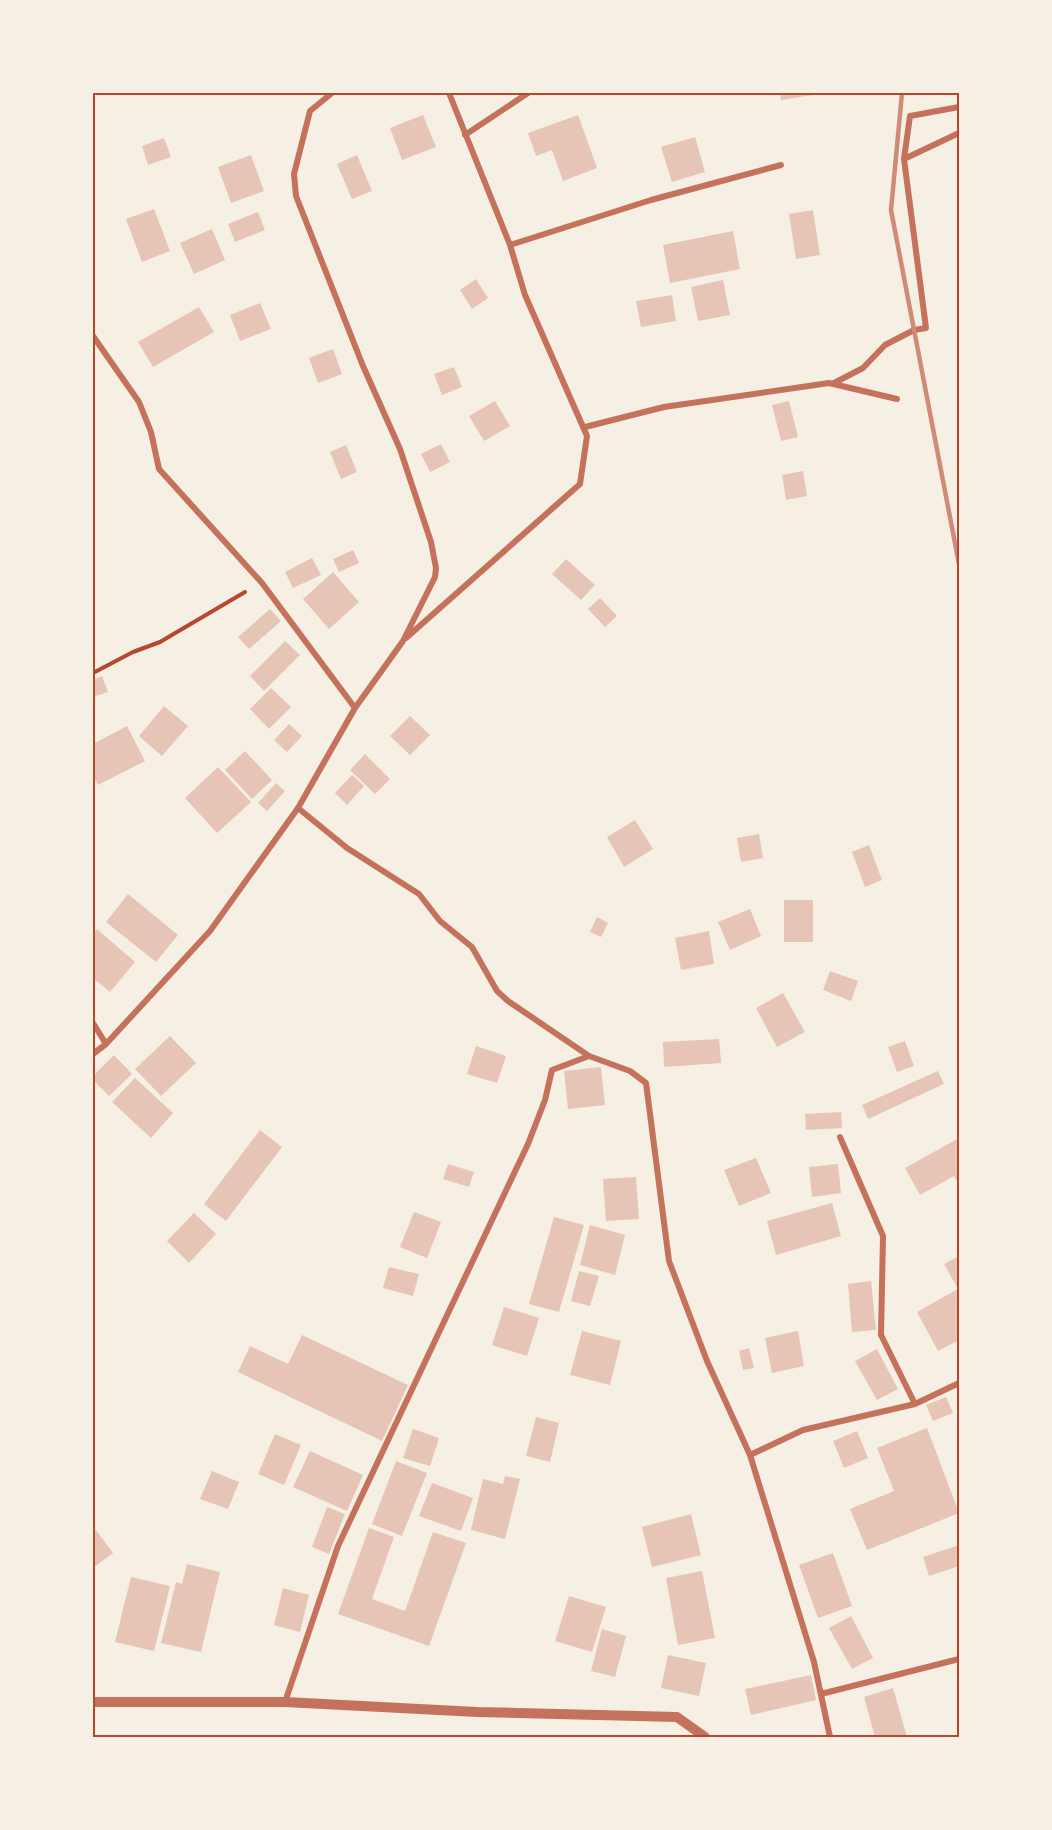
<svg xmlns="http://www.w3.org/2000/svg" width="1052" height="1830" font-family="'Titillium Web',sans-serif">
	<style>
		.building { fill: #e6c5b7 }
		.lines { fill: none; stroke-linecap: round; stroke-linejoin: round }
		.path { stroke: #b5482f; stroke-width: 4 }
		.minor { stroke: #c5725c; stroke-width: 6 }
		.tertiary { stroke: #c5725c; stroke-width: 10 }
		.rail { stroke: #cf8b77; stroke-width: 4.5 }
		.neatline { fill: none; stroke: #b5482f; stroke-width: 2 }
	</style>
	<rect width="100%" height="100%" fill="#f6efe4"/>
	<path class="building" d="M 780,93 L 819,93 L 819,94 L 781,100 Z
		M 423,115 L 436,147 L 402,160 L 390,128 Z
		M 578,115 L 597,168 L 563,181 L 552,150 L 536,156 L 528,133 Z
		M 695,137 L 705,172 L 672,182 L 661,147 Z
		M 164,138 L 171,157 L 148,165 L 142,146 Z
		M 251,155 L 264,191 L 231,203 L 218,167 Z
		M 357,155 L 372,191 L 352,199 L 337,164 Z
		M 154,209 L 170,251 L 142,262 L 126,219 Z
		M 813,210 L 820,255 L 796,259 L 789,214 Z
		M 258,212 L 265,230 L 235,242 L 228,224 Z
		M 212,229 L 225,260 L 194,274 L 180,243 Z
		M 733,231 L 740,269 L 670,283 L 663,245 Z
		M 476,279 L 488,298 L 472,309 L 460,290 Z
		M 723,280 L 730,315 L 698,321 L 691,287 Z
		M 672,295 L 676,321 L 641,327 L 636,301 Z
		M 260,303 L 271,329 L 240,341 L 230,315 Z
		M 199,307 L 214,332 L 153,367 L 138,342 Z
		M 333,349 L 342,374 L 318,383 L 309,358 Z
		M 454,367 L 462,387 L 442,395 L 434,374 Z
		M 495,401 L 510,426 L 484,441 L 469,416 Z
		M 789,401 L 798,437 L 781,441 L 772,405 Z
		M 441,444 L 450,462 L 430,472 L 421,454 Z
		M 346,445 L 357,472 L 341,479 L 330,452 Z
		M 803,471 L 807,496 L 786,500 L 782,475 Z
		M 353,550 L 359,563 L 339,572 L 333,559 Z
		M 312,558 L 321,575 L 293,588 L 285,572 Z
		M 566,559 L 595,585 L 581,600 L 552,574 Z
		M 333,572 L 359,602 L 329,629 L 303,599 Z
		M 600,598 L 617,616 L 605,627 L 588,609 Z
		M 270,609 L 281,621 L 249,649 L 238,637 Z
		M 285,641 L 300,655 L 264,691 L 250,676 Z
		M 102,676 L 108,692 L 93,697 L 93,680 Z
		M 271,688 L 291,707 L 269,729 L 250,709 Z
		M 164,706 L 188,726 L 162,756 L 139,736 Z
		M 410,716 L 430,735 L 410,755 L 390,736 Z
		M 289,724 L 302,736 L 287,752 L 274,740 Z
		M 127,726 L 145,761 L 98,785 L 93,775 L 93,744 Z
		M 245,751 L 272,780 L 252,799 L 225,770 Z
		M 365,754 L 390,779 L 375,794 L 350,770 Z
		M 218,767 L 251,802 L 217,833 L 185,798 Z
		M 352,775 L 364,786 L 347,805 L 335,793 Z
		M 276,783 L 285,791 L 267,811 L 258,803 Z
		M 635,820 L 653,849 L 624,867 L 607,837 Z
		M 759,834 L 763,858 L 741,862 L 737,838 Z
		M 869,845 L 882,880 L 865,887 L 852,852 Z
		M 128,894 L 178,935 L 156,962 L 106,922 Z
		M 784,900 L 813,900 L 813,942 L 784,942 Z
		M 750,909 L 761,936 L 730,950 L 718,922 Z
		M 597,917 L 608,923 L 601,937 L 590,932 Z
		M 97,929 L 135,962 L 110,992 L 93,978 L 93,934 Z
		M 709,931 L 714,964 L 681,970 L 675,938 Z
		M 830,971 L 858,981 L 851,1001 L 823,990 Z
		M 783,993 L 805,1032 L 777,1047 L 756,1008 Z
		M 170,1036 L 196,1063 L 161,1096 L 135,1069 Z
		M 719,1039 L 721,1063 L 664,1067 L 663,1042 Z
		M 905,1041 L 914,1066 L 897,1072 L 888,1047 Z
		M 476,1046 L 506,1056 L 497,1083 L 467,1074 Z
		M 114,1055 L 132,1074 L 109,1096 L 93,1080 L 93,1076 Z
		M 601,1067 L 605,1105 L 568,1109 L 564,1071 Z
		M 938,1071 L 944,1084 L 868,1119 L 862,1105 Z
		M 135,1078 L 173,1113 L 151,1138 L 112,1102 Z
		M 841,1112 L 842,1128 L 806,1130 L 805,1114 Z
		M 260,1130 L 282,1147 L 226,1221 L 204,1204 Z
		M 959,1138 L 959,1186 L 954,1176 L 920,1195 L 905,1168 Z
		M 756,1158 L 771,1193 L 739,1206 L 724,1170 Z
		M 448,1164 L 474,1172 L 469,1187 L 443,1179 Z
		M 838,1164 L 841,1193 L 812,1197 L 809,1167 Z
		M 636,1177 L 639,1219 L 606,1221 L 603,1179 Z
		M 832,1203 L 841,1236 L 776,1255 L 767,1221 Z
		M 414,1212 L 441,1222 L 427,1258 L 400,1247 Z
		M 194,1213 L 216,1234 L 189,1263 L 167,1241 Z
		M 554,1217 L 584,1225 L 559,1312 L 529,1304 Z
		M 590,1225 L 625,1235 L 615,1275 L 580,1265 Z
		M 959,1256 L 959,1340 L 938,1351 L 917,1312 L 958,1289 L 944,1264 Z
		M 389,1267 L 419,1274 L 413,1296 L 383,1288 Z
		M 579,1271 L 599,1276 L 590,1306 L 571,1301 Z
		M 871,1281 L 876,1330 L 852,1332 L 848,1284 Z
		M 504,1307 L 539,1318 L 527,1356 L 492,1345 Z
		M 582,1331 L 621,1341 L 610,1385 L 570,1375 Z
		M 798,1331 L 804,1366 L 772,1373 L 765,1338 Z
		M 302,1335 L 408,1385 L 382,1441 L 238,1372 L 250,1346 L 288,1364 Z
		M 749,1348 L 754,1368 L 743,1370 L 739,1351 Z
		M 877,1349 L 898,1389 L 877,1400 L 855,1361 Z
		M 946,1397 L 953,1413 L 933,1421 L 926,1405 Z
		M 536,1417 L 559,1423 L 550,1462 L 526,1456 Z
		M 927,1428 L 959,1513 L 867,1550 L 850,1509 L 894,1491 L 877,1448 Z
		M 413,1429 L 439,1438 L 430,1466 L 403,1458 Z
		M 857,1431 L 868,1458 L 844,1468 L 833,1441 Z
		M 275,1434 L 301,1445 L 284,1485 L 258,1474 Z
		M 310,1451 L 363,1475 L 347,1511 L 293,1487 Z
		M 396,1461 L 427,1473 L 402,1536 L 372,1524 Z
		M 212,1471 L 239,1482 L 228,1509 L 200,1499 Z
		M 505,1476 L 520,1479 L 505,1539 L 471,1530 L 483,1479 L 503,1484 Z
		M 432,1483 L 473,1498 L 461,1531 L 419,1516 Z
		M 327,1507 L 345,1514 L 329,1554 L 312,1547 Z
		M 691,1514 L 701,1555 L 652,1567 L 642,1527 Z
		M 93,1526 L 113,1553 L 93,1568 Z
		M 369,1528 L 394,1537 L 372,1599 L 405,1611 L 433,1532 L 466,1543 L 429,1646 L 338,1614 Z
		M 959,1545 L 959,1566 L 929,1576 L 923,1557 Z
		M 833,1553 L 852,1606 L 818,1618 L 799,1565 Z
		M 187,1564 L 220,1572 L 201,1652 L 161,1643 L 176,1582 L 182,1584 Z
		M 702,1571 L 715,1638 L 678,1645 L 666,1578 Z
		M 131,1577 L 170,1586 L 154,1651 L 115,1642 Z
		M 283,1588 L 309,1595 L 300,1632 L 274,1625 Z
		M 569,1596 L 606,1607 L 592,1652 L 555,1641 Z
		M 851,1616 L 873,1658 L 852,1669 L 829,1628 Z
		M 602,1629 L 626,1636 L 615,1677 L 591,1671 Z
		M 668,1655 L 706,1663 L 699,1696 L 661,1688 Z
		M 811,1675 L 816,1700 L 751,1715 L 745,1689 Z
		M 893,1688 L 907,1737 L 875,1737 L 864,1697 Z"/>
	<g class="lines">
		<path class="path" d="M 93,673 L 133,652 L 160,642 L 245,592"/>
		<path class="minor" d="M 465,135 L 528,93
			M 904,159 L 959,133
			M 510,245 L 651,200 L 781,165
			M 93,336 L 139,402 L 151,432 L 159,469 L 262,583 L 355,708
			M 834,383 L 863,368 L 885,345 L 914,330 L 926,328 L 904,159 L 910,116 L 959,107
			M 585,427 L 664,407 L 829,383 L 897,399
			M 406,638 L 580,484 L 587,436 L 525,295 L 510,245 L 449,93
			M 298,808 L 347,848 L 419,894 L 440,921 L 472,947 L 497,991 L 508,1001 L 589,1056 L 630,1071 L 646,1083 L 669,1261 L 707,1361 L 750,1455 L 814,1662 L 830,1737
			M 93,1023 L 106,1044
			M 93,1054 L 106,1044 L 210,931 L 298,808 L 355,708 L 403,641 L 435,577 L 436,568 L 431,542 L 400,449 L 363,366 L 296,196 L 294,174 L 310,111 L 332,93
			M 840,1137 L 883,1236 L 881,1335 L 915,1404
			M 750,1455 L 803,1430 L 915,1404 L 959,1383
			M 821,1694 L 959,1659
			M 285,1702 L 338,1546 L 528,1144 L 545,1100 L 552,1070 L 589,1056"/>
		<path class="tertiary" d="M 93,1702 L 285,1702 L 477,1712 L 677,1717 L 705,1737"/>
		<path class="rail" d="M 902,93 L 891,210 L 959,564"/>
	</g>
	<rect width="1052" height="1830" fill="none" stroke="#f6efe4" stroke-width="189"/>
	<rect x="94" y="94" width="864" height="1642" class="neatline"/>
</svg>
